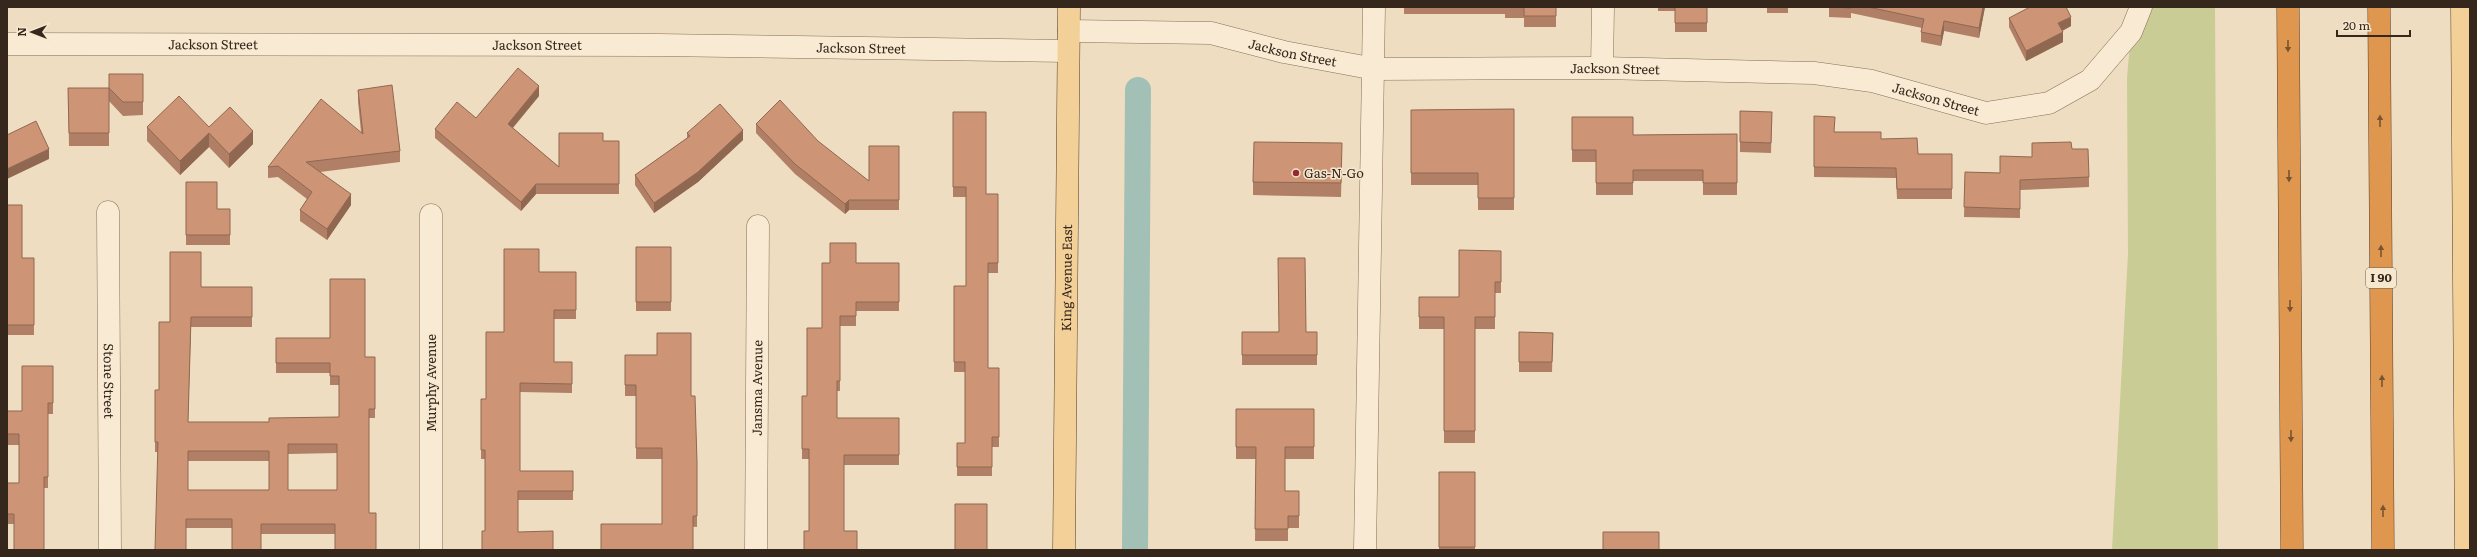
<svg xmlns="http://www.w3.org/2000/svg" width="2477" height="557" font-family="Literata,serif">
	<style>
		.green { fill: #c9cc94 }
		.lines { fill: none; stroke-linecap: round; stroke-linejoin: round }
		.canal { stroke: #a3c0b6; stroke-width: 26 }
		.minor-casing { stroke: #876e58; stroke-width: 23 }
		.major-casing { stroke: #553d2c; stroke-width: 23 }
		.highway-casing { stroke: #553d2c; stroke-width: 23 }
		.minor { stroke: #f9ebd3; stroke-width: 22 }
		.major { stroke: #f2d097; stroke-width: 22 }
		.highway { stroke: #df974f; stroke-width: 22 }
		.wall { fill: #b07f65; fill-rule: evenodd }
		.shaded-wall { fill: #906852 }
		.building { fill: #cd9475; stroke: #906852; fill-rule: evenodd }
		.oneway { fill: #7a5430 }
		.poi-dot { fill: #96282f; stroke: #f5e8cf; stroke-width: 1.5 }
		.labels { text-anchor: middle; stroke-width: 3; stroke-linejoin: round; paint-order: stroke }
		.shield { fill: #f5e8cf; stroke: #6f6152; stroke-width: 1 }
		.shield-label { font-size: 12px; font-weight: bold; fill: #36271c }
		.street-label { font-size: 13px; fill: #36271c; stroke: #f5e8cf }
		.poi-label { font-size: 13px; fill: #36271c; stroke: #f5e8cf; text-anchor: start }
	</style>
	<rect width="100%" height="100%" fill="#eeddc0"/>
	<path class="green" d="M 2141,7 L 2215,7 L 2218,550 L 2112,550 L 2128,254 L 2127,78 L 2131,32 Z"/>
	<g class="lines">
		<path class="canal" d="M 1135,550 L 1138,90"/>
		<g class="minor-casing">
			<g id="minor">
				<path id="s1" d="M 1069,31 L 1211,33 L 1284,52 L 1375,69 L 1602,68 L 1814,73 L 1872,81 L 1986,113 L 2049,103 L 2090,80 L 2131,32 L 2141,7"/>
				<path id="s2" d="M 7,44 L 658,45 L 1068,51"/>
				<path d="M 1602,68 L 1603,7"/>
				<path id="s3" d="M 108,212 L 110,550"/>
				<path d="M 431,550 L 431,215"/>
				<path id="s4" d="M 756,550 L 758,226"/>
				<path d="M 1365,550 L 1374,7"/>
			</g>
		</g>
		<g class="major-casing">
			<g id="major">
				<path d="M 2462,7 L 2466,550"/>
				<path id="s5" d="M 1064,550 L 1069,7"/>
			</g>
		</g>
		<g class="highway-casing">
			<path id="highway" d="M 2288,7 L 2292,550
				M 2379,7 L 2383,550"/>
		</g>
		<use href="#minor" class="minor"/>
		<use href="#major" class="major"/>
		<use href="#highway" class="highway"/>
	</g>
	<path class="wall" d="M 1404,7 L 1556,7 L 1556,27 L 1524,27 L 1524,18 L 1505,18 L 1505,14 L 1404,14 Z
		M 1658,7 L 1707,7 L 1707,32 L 1675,32 L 1675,11 L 1658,11 Z
		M 1767,7 L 1788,7 L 1788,13 L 1767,13 Z
		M 1829,7 L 1985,7 L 1979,38 L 1944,31 L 1941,46 L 1921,42 L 1921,32 L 1922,28 L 1851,13 L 1851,18 L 1829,17 Z
		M 2009,18 L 2071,26 L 2062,31 L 2063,42 L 2026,61 L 2009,27 Z
		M 143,74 L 143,115 L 123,116 L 109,101 L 109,146 L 69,146 L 68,88 L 109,88 Z
		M 358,90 L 400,151 L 400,162 L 320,172 L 351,205 L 327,240 L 300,221 L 300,210 L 307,199 L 278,177 L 268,178 L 268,167 L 361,132 L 358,101 Z
		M 539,96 L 513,128 L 559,167 L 603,141 L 619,141 L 619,194 L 536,194 L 521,211 L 435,138 L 435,129 L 476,118 Z
		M 1514,109 L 1514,210 L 1478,210 L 1478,185 L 1411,185 L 1411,110 Z
		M 1740,111 L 1772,112 L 1771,153 L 1740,152 Z
		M 953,112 L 986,194 L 998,194 L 998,273 L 988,273 L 988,368 L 999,368 L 999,447 L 992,447 L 992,476 L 957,476 L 957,443 L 965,443 L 965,372 L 954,372 L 954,286 L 966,286 L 966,197 L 953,197 Z
		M 1814,116 L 1835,132 L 1881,139 L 1918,154 L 1952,154 L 1952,199 L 1897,199 L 1896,178 L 1814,177 Z
		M 1572,117 L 1633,135 L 1737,134 L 1737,195 L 1703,195 L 1703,181 L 1633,181 L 1633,195 L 1596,195 L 1596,162 L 1572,162 Z
		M 756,124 L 869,181 L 899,146 L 899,210 L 849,210 L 845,214 L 795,174 L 756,133 Z
		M 147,127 L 209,127 L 253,144 L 229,168 L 209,147 L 180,175 L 147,141 Z
		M 687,133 L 743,140 L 698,182 L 654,213 L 635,185 L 635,175 L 687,138 Z
		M 2032,143 L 2072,149 L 2089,177 L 2089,187 L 2020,190 L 2020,218 L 1964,217 L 1965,172 L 2000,173 L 2032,157 Z
		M 1342,157 L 1341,197 L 1253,195 L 1253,182 Z
		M 186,182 L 217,209 L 230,209 L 230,245 L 186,245 Z
		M 7,205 L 22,258 L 34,258 L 34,335 L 7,335 Z
		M 636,247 L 671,247 L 671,311 L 636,311 Z
		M 1501,251 L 1501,293 L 1495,293 L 1495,329 L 1475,329 L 1475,443 L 1444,443 L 1444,329 L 1419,329 L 1419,297 L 1459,297 Z
		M 899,263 L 899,311 L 856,311 L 856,326 L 840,326 L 840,391 L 837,391 L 837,418 L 899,418 L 899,465 L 844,465 L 809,531 L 809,459 L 802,459 L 802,396 L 807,396 L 822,328 Z
		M 539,272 L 576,272 L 576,319 L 554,319 L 554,362 L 572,362 L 572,393 L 520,392 L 520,471 L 573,471 L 573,500 L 518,500 L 518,532 L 553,550 L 485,531 L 485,459 L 481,459 L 481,399 L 486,399 L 504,332 Z
		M 201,287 L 252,287 L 252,327 L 191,327 L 188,422 L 269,422 L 339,417 L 339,385 L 330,385 L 330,373 L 276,373 L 276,338 L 365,357 L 375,357 L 375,418 L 369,418 L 335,534 L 261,534 L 232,528 L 186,528 L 157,452 L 155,452 L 155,390 L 159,390 L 170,322 ZM 337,453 L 337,490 L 288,490 L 288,454 ZM 188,461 L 269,461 L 269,490 L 188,490 Z
		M 1242,332 L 1317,332 L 1317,365 L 1242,365 Z
		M 1519,332 L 1553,333 L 1552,372 L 1519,372 Z
		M 625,355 L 691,396 L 697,462 L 697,527 L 662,524 L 662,459 L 636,459 L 636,396 L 625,396 Z
		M 53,366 L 53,414 L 48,414 L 48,488 L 44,488 L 14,524 L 7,524 L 7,483 L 19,483 L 19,445 L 7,445 L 7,411 L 22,411 Z
		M 1236,409 L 1314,409 L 1314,459 L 1285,459 L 1285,491 L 1299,491 L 1299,528 L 1288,528 L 1288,541 L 1255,541 L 1256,459 L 1236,459 Z
		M 1439,472 L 1475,472 L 1475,550 L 1439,550 Z"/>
	<path class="shaded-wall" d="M 1983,7 L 1985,7 L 1979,38 L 1979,28 Z
		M 2071,17 L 2071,26 L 2058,33 L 2058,23 Z
		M 1944,21 L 1944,31 L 1941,46 L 1941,36 Z
		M 2063,32 L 2063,42 L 2026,61 L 2026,51 Z
		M 539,86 L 539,96 L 508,133 L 508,124 Z
		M 743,130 L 743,140 L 698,182 L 654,213 L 654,203 Z
		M 253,131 L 253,144 L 229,168 L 229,154 Z
		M 209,133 L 209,147 L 180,175 L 180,161 Z
		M 49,149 L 49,159 L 7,179 L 7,169 Z
		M 536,184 L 536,194 L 521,211 L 521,202 Z
		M 351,194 L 351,205 L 327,240 L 327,229 Z
		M 849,200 L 849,210 L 845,214 L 845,204 Z"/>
	<path class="building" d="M 1505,7 L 1556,7 L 1556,16 L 1524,16 L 1524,7 Z
		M 1675,7 L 1707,7 L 1707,23 L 1675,23 Z
		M 1832,7 L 1851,7 L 1851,8 Z
		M 1868,7 L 1983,7 L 1979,28 L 1944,21 L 1941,36 L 1921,32 L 1924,19 Z
		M 2030,7 L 2066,7 L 2071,17 L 2058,23 L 2063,32 L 2026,51 L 2009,18 Z
		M 518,68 L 539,86 L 508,124 L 559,167 L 559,133 L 603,133 L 603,141 L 619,141 L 619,184 L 536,184 L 521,202 L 435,129 L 457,102 L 476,118 Z
		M 109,74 L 143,74 L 143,102 L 123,102 L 109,88 L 109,133 L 69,133 L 68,88 L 109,88 Z
		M 392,85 L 400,151 L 306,162 L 351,194 L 327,229 L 300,210 L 312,192 L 278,166 L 268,167 L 321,99 L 363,134 L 358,90 Z
		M 179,96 L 209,127 L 230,107 L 253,131 L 229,154 L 209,133 L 180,161 L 147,127 Z
		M 780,100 L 818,141 L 869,181 L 869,146 L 899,146 L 899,200 L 849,200 L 845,204 L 795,164 L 756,124 Z
		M 720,104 L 743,130 L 698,172 L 654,203 L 635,175 L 690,136 L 687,133 Z
		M 1514,109 L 1514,198 L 1478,198 L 1478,173 L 1411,173 L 1411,110 Z
		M 1740,111 L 1772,112 L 1771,143 L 1740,142 Z
		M 953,112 L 986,112 L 986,194 L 998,194 L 998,263 L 988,263 L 988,368 L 999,368 L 999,437 L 992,437 L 992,467 L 957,467 L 957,443 L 965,443 L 965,362 L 954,362 L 954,286 L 966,286 L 966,187 L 953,187 Z
		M 1814,116 L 1835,117 L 1834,132 L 1881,132 L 1881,139 L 1917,138 L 1918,154 L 1952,154 L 1952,189 L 1897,189 L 1896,168 L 1814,167 Z
		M 1572,117 L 1633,117 L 1633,135 L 1737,134 L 1737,183 L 1703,183 L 1703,170 L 1633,170 L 1633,183 L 1596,183 L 1596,150 L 1572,150 Z
		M 36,121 L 49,149 L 7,169 L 7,135 Z
		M 1254,142 L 1342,143 L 1341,183 L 1253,182 Z
		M 2071,142 L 2072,149 L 2088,149 L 2089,177 L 2020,180 L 2020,209 L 1964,207 L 1965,172 L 2000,173 L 2000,156 L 2032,157 L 2032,143 Z
		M 186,182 L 217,182 L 217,209 L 230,209 L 230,235 L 186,235 Z
		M 7,205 L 22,205 L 22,258 L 34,258 L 34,325 L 7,325 Z
		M 830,243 L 856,243 L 856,263 L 899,263 L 899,302 L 856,302 L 856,316 L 840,316 L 840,381 L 837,381 L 837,418 L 899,418 L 899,455 L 844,455 L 844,531 L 857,531 L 857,550 L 804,550 L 804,531 L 809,531 L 809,449 L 802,449 L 802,396 L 807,396 L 807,328 L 822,328 L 822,263 L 830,263 Z
		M 636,247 L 671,247 L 671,302 L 636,302 Z
		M 504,249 L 539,249 L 539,272 L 576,272 L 576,310 L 554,310 L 554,362 L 572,362 L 572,384 L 520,383 L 520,471 L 573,471 L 573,491 L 518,491 L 518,532 L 553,531 L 553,550 L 482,550 L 482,531 L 485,531 L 485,450 L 481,450 L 481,399 L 486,399 L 486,332 L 504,332 Z
		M 1459,250 L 1501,251 L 1501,282 L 1495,282 L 1495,317 L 1475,317 L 1475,431 L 1444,431 L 1444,317 L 1419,317 L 1419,297 L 1459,297 Z
		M 170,252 L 201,252 L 201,287 L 252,287 L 252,317 L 191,317 L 188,422 L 269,422 L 269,418 L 339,417 L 339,376 L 330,376 L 330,363 L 276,363 L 276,338 L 330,338 L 330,279 L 365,279 L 365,357 L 375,357 L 375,409 L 369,409 L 369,513 L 376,513 L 376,550 L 335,550 L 335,524 L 261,524 L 261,550 L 232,550 L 232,519 L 186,519 L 186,550 L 155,550 L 158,442 L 155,442 L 155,390 L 159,390 L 159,322 L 170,322 ZM 288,444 L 337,444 L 337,490 L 288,490 ZM 188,451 L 269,451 L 269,490 L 188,490 Z
		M 1278,258 L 1305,258 L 1306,332 L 1317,332 L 1317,355 L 1242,355 L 1242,332 L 1279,332 Z
		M 1519,332 L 1553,333 L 1552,362 L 1519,362 Z
		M 657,333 L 691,333 L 691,396 L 695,396 L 697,462 L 697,516 L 693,516 L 693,550 L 601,550 L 601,524 L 662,524 L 662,448 L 636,448 L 636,385 L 625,385 L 625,355 L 657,355 Z
		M 22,366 L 53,366 L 53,403 L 48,403 L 48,477 L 44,477 L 44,550 L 14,550 L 14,514 L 7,514 L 7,483 L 19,483 L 19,434 L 7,434 L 7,411 L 22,411 Z
		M 1236,409 L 1314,409 L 1314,447 L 1285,447 L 1285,491 L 1299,491 L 1299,516 L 1288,516 L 1288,529 L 1255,529 L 1256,447 L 1236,447 Z
		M 1439,472 L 1475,472 L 1475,547 L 1439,547 Z
		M 955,504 L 987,504 L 987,550 L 955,550 Z
		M 1603,532 L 1659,532 L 1659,550 L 1603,550 Z"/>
	<defs><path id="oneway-solid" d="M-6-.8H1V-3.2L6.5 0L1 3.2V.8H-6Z"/></defs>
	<g class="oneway">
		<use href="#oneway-solid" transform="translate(2288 46) rotate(90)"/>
		<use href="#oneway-solid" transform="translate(2380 121) rotate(-90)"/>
		<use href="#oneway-solid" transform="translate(2289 176) rotate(90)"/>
		<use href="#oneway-solid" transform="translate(2381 251) rotate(-90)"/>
		<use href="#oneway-solid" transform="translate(2290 306) rotate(90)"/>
		<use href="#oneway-solid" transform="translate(2382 381) rotate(-90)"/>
		<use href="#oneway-solid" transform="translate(2291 436) rotate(90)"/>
		<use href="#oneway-solid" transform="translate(2383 511) rotate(-90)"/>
	</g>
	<circle class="poi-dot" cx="1296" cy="173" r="4"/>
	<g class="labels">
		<rect class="shield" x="2366" y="268" width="30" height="20" rx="3"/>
		<g class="shield-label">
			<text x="2381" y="282">I 90</text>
		</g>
		<g class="street-label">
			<text dy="5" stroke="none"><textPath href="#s2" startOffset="206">Jackson Street</textPath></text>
			<text dy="5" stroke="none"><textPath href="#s2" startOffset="530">Jackson Street</textPath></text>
			<text dy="5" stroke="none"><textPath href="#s2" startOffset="854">Jackson Street</textPath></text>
			<text dy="5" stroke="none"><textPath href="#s1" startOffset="226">Jackson Street</textPath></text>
			<text dy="5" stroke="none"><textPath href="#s1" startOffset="550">Jackson Street</textPath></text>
			<text dy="5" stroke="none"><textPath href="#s1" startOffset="874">Jackson Street</textPath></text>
			<text dy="5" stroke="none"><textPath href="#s5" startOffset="272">King Avenue East</textPath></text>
			<text dy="5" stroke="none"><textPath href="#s3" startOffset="169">Stone Street</textPath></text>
			<text transform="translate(431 383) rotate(-90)" y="5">Murphy Avenue</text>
			<text dy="5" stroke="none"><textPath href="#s4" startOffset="162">Jansma Avenue</textPath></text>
		</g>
		<g class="poi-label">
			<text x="1304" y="178">Gas-N-Go</text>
		</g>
	</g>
	<rect width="2477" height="557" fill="none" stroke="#36271c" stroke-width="16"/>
	<g transform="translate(32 32) rotate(270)" stroke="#f5e8cf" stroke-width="3" paint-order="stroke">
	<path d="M0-3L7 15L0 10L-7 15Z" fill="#36271c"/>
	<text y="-6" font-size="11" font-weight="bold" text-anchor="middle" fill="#36271c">N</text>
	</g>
	<path d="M2337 30v6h73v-6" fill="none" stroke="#36271c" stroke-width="2"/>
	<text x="2343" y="30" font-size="12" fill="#36271c" stroke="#f5e8cf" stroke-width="3" paint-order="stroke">20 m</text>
</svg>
